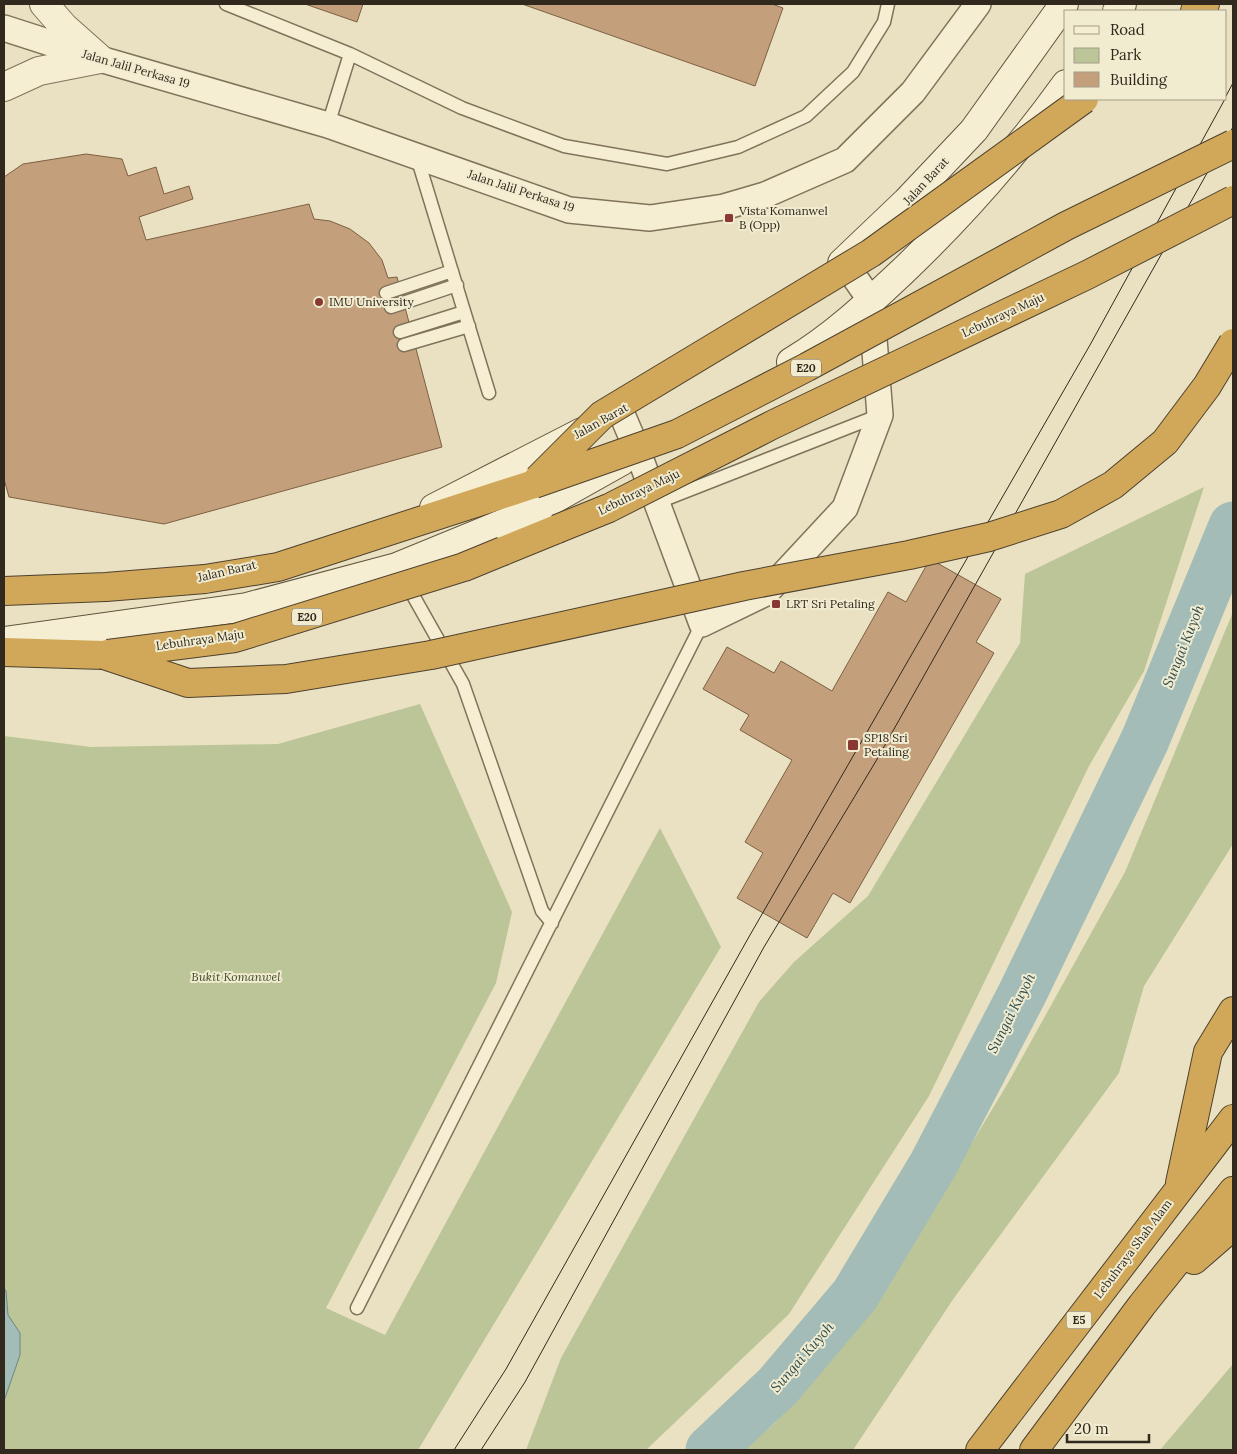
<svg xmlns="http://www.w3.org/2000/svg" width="1237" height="1454" font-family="Lora,serif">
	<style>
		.green { fill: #bbc597 }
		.water { fill: #a3bcb7; stroke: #6c8884 }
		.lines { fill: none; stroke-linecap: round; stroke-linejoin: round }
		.river { stroke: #a3bcb7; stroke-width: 49 }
		.building { fill: #c3a07b; stroke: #7d6043 }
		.service-casing { stroke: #80735b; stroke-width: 15 }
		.minor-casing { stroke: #80735b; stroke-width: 28 }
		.tertiary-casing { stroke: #80735b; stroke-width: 30 }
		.secondary-casing { stroke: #62543e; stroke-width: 30 }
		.motorway-casing { stroke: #4e412f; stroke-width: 30 }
		.service { stroke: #f5eed3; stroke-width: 12 }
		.minor { stroke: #f5eed3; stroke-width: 25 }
		.tertiary { stroke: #f5eed3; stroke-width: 28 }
		.secondary { stroke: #f5eed3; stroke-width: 28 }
		.motorway { stroke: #d1a859; stroke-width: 28 }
		.tram { stroke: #31291d; stroke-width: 1 }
		.motorway-bridge-casing { stroke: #4e412f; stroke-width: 30; stroke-linecap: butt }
		.motorway-bridge { stroke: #d1a859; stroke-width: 28 }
		.poi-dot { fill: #893931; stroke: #f1ebd0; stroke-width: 2 }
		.labels { text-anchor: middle; stroke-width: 4; stroke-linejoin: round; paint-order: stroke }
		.shield { fill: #f1ebd0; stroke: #6b6353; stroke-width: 1 }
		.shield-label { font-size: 11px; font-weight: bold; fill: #31291d }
		.street-label { font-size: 12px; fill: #31291d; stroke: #f1ebd0 }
		.poi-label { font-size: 12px; fill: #31291d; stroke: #f1ebd0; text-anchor: start }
		.park-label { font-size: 12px; font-style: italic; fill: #3e4c26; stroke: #f1ebd0 }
		.water-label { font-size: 14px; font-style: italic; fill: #2e4e50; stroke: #f1ebd0 }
	</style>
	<rect width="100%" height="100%" fill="#e9e1c1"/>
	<path class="green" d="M 1204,487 L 1144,671 L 1089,766 L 929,1096 L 789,1314 L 646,1450 L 526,1450 L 561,1358 L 759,1002 L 794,962 L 868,896 L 1020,643 L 1025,574 Z
		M 1233,612 L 1233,844 L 1144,986 L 1119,1073 L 954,1298 L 853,1450 L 743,1450 L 775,1423 L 905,1254 L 1008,1083 L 1125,872 Z
		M 420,704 L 512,912 L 496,983 L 326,1308 L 385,1335 L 660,828 L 721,947 L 418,1450 L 4,1450 L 4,736 L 91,747 L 278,744 Z
		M 1233,1364 L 1233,1450 L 1160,1450 Z"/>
	<path class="water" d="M 4,1288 L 6,1291 L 8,1315 L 20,1333 L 20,1355 L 4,1401 Z"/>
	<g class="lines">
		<path class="river" d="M 710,1450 L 778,1386 L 855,1295 L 933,1165 L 1022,994 L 1145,740 L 1233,526"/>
	</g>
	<path class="building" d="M 305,4 L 363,4 L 357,22 Z
		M 522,4 L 772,4 L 783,8 L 755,86 Z
		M 86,154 L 122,159 L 128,176 L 156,167 L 164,194 L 189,186 L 193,199 L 139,217 L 146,240 L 309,204 L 314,219 L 330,221 L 350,229 L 369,243 L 382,260 L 388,278 L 397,277 L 442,447 L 164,524 L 9,497 L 4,479 L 4,177 L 23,164 Z
		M 930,559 L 1001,599 L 976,642 L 994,653 L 850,903 L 833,893 L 807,938 L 737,898 L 763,853 L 745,842 L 792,760 L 740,730 L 749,715 L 703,689 L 727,647 L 774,673 L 781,661 L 832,691 L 888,592 L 906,602 Z"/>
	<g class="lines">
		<g class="service-casing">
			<path id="service" d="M 226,4 L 350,54 L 462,108 L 564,146 L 667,164 L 738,147 L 806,116 L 853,72 L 884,22 L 888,4
				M 328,125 L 350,54
				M 417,157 L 489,393
				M 386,293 L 452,271
				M 391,307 L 457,285
				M 400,332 L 464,312
				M 404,345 L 469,326
				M 656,503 L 880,415
				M 406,583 L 463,684 L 542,911 L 552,923
				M 357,1308 L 702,624"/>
		</g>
		<g class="minor-casing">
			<path id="minor" d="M 4,28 L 100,59 L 328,125 L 569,210 L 650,218 L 724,207 L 765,195 L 845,160 L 913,92 L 978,4
				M 621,412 L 638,452 L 702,624 L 766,593 L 845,508 L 880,415 L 871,301 L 844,262"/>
		</g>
		<g class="tertiary-casing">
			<path id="tertiary" d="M 44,4 L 64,27 L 100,59
				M 4,87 L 39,71 L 100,59"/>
		</g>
		<g class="secondary-casing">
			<path id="secondary" d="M 1117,11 L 1122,4
				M 842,263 L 906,202 L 974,130 L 1064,4
				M 791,362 C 833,337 868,304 903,271 C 964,213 1017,152 1066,84
				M 434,508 L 582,432
				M 4,641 L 247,607 L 397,567 L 531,512 L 622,461"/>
		</g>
		<g class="motorway-casing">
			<path id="motorway" d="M 1195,11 L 1205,4
				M 503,551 L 557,529
				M 205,579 L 278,567 L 534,484
				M 4,652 L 104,655
				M 1180,1183 L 1208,1052 L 1233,1011
				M 1194,1260 L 1233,1226
				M 980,1450 L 1233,1119
				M 1034,1450 L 1142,1305 L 1233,1191"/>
		</g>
		<use href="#service" class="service"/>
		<use href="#minor" class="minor"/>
		<use href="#tertiary" class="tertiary"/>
		<use href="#secondary" class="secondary"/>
		<use href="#motorway" class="motorway"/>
		<path class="tram" d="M 1226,96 L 1233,83
			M 454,1450 L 506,1369 L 750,935 L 1090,345 L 1225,99
			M 481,1450 L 525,1382 L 764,947 L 876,761 L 1233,127"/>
		<g class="motorway-bridge-casing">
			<path id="motorway-bridge" d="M 538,479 L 602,415 L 871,253 L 1084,99
				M 534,484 L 677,434 L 807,367 L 1066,226 L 1233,144
				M 557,529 L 609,508 L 774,424 L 1087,275 L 1233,200
				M 4,591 L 106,587 L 205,579
				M 108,654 L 235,638 L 464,567 L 503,551
				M 104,655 L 188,683 L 286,679 L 431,655 L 744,586 L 909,555 L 989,537 L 1061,514 L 1113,485 L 1165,442 L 1207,386 L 1233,343"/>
		</g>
		<use href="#motorway-bridge" class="motorway-bridge"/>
	</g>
	<g class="poi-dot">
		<rect x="724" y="213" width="10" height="10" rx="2.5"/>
		<circle cx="319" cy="302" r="5"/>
		<rect x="771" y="599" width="10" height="10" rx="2.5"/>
		<rect x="847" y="739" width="12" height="12" rx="2.5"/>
	</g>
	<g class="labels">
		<g class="shield">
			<rect x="791" y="359.5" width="30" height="17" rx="4"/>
			<rect x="292" y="608.5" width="30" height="17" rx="4"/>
			<rect x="1066.5" y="1311.5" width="25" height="17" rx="4"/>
		</g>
		<g class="shield-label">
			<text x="806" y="372">E20</text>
			<text x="307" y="621">E20</text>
			<text x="1079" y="1324">E5</text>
		</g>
		<g class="street-label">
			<text transform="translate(136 69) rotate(16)" y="4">Jalan Jalil Perkasa 19</text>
			<text transform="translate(926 181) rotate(-47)" y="4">Jalan Barat</text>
			<text transform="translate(521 191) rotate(18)" y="4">Jalan Jalil Perkasa 19</text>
			<text transform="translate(1003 315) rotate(-25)" y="4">Lebuhraya Maju</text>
			<text transform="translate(601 421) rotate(-29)" y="4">Jalan Barat</text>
			<text transform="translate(639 492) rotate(-26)" y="4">Lebuhraya Maju</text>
			<text transform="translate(227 571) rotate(-13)" y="4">Jalan Barat</text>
			<text transform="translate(200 640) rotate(-8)" y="4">Lebuhraya Maju</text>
			<text transform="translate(1133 1249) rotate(-53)" y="4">Lebuhraya Shah Alam</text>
		</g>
		<g class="poi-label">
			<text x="739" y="215">Vista Komanwel<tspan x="739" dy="14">B (Opp)</tspan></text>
			<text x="329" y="306">IMU University</text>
			<text x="786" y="608">LRT Sri Petaling</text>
			<text x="864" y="742">SP18 Sri<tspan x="864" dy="14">Petaling</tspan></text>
		</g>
		<g class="park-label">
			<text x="236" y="981">Bukit Komanwel</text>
		</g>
		<g class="water-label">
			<text transform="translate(1183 646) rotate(-68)" y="5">Sungai Kuyoh</text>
			<text transform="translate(1011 1013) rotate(-63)" y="5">Sungai Kuyoh</text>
			<text transform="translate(802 1357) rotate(-49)" y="5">Sungai Kuyoh</text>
		</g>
	</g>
	<rect width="1237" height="1454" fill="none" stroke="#31291d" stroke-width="10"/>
	<rect x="1064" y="10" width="162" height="90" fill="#f1ebd0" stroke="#a49d88"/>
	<rect x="1074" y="26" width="25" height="8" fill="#f5eed3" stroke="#a49d88"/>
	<text x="1110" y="35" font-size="15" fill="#31291d">Road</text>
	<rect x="1074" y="48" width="25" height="15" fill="#bbc597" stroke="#a49d88"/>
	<text x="1110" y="60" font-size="15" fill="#31291d">Park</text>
	<rect x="1074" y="72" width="25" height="15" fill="#c3a07b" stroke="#a49d88"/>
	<text x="1110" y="85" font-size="15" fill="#31291d">Building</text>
	<path d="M1067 1434v8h82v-8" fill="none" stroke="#31291d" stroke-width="2.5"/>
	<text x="1074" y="1434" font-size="15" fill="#31291d" stroke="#f1ebd0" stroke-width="4" paint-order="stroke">20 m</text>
</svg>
